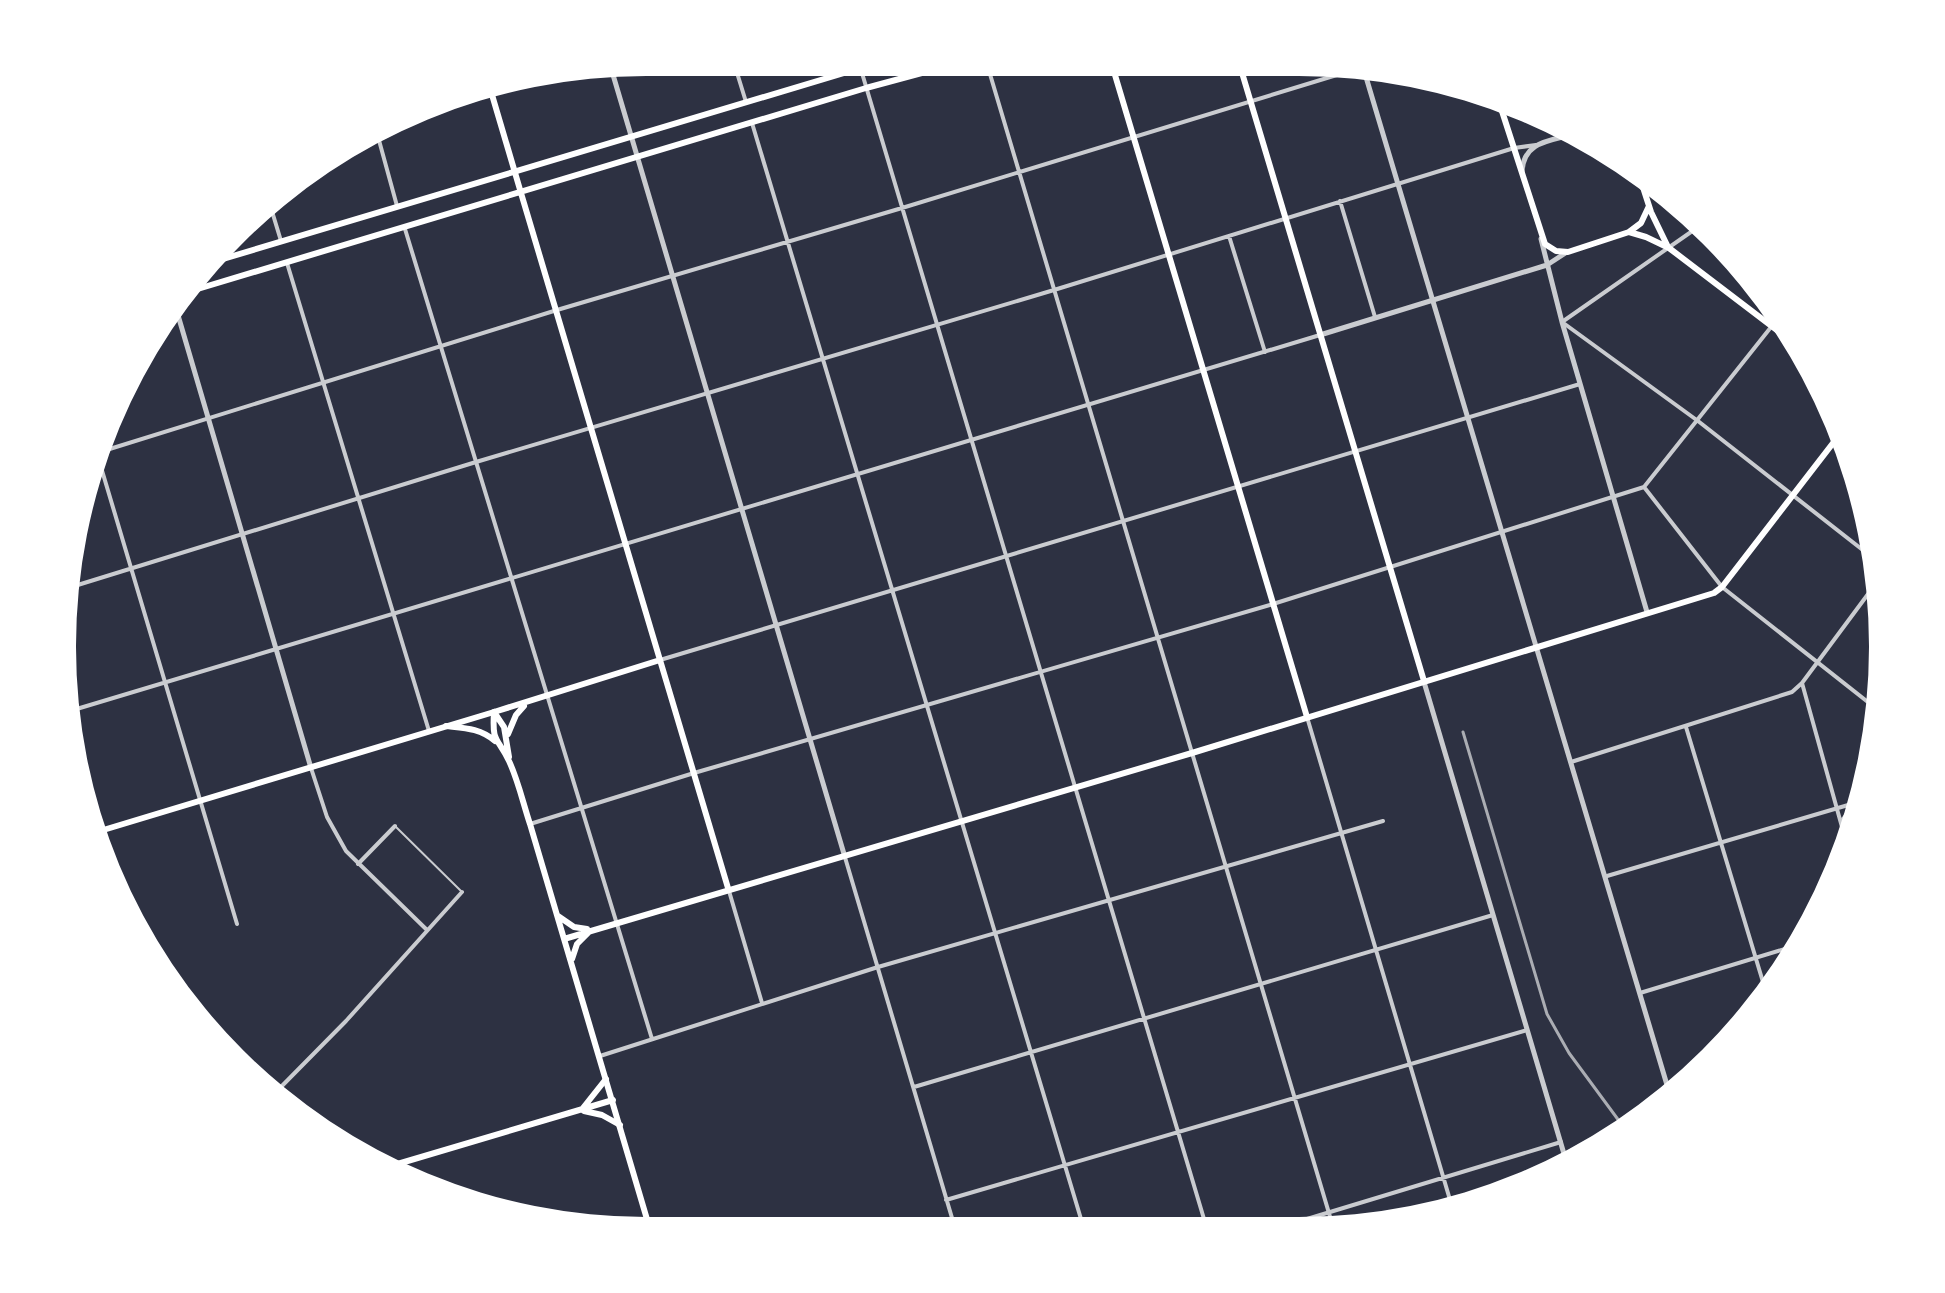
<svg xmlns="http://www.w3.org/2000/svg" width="1945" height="1293" font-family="'Source Sans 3',sans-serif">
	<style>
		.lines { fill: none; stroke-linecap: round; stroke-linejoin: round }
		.service { stroke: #caccd0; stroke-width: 2 }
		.minor { stroke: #caccd0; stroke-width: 4 }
		.tertiary { stroke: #caccd0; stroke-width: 5 }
		.secondary { stroke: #fff; stroke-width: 6 }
		.primary { stroke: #fff; stroke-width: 6 }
		.rail { stroke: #abadb3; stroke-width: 3 }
	</style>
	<rect width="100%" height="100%" fill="#2d3142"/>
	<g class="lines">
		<path class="service" d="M 395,826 L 461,891"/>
		<path class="minor" d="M 734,63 L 746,102
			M 859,63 L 1207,1229
			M 987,64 L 1334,1230
			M 752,123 L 1084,1229
			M 377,133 L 397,206
			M 1340,201 L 1375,317
			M 271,208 L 281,241
			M 1701,225 L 1562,322 L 1698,421 L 1873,558
			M 405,229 L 652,1039
			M 1229,236 L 1265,352
			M 287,263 L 429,731
			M 100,452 L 557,310 L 902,208 L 1363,67
			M 98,457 L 237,924
			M 1644,487 L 1722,587 L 1878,710
			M 68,588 L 476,462 L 1054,290 L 1514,148 L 1536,145
			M 660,660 L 1580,384
			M 1802,683 L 1847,845
			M 70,711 L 1320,335
			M 1307,717 L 1453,1210
			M 1686,727 L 1766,992
			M 1571,762 L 1792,692 L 1802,683 L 1877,582
			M 311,768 L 327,817 L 346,851 L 427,930
			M 1841,822 L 1861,795
			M 530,824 L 694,773 L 1273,604 L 1644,487 L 1779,317
			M 844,854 L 955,1228
			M 358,864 L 395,826
			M 1607,876 L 1855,803
			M 729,891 L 762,1003
			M 1640,993 L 1801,944
			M 1719,1038 L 1722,1047
			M 600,1056 L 878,967 L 1383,821
			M 914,1087 L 1493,915
			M 274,1094 L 346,1021 L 462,892
			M 946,1200 L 1527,1030
			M 1274,1229 L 1561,1142"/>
		<path class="tertiary" d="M 1363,67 L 1670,1095
			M 611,68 L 844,854
			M 1522,171 C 1524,141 1550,141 1574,134
			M 1541,239 L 1562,322 L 1647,612
			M 175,305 L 311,768
			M 1320,335 L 1547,265 L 1567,252
			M 1424,682 L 1567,1164"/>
		<path class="secondary" d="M 1112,65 L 1307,717
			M 1240,66 L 1424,681
			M 490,88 L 521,193
			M 660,660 L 728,888
			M 100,831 L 494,712
			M 583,1108 L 606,1079
			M 584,1111 L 602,1115 L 620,1125
			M 384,1168 L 613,1100"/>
		<path class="primary" d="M 1500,105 L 1545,244 L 1556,251 L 1568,252 L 1629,232 L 1641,223 L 1649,206
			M 1640,178 L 1651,212 L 1667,245
			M 1629,232 L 1646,237 L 1669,248 L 1795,344
			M 213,262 L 874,64
			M 181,294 L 866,88 L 955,64
			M 494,712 L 660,660 L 521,193
			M 494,712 C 492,744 497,736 509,761 C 518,780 523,803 530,824 L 649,1226
			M 494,712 L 504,727 L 509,757
			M 446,726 C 464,728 480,728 495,741
			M 508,734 L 516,715 L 524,706
			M 558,916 L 574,927 L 587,929
			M 564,939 L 1192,753 L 1714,593 L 1722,587 L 1840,434
			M 572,959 L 577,944 L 589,932"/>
		<path class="rail" d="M 1463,732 L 1547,1014 L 1569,1053 L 1625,1129"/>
	</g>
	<path d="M0 0H1945V1293H0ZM646 76H1299A570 570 0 0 1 1869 646V647A570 570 0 0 1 1299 1217H646A570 570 0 0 1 76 647V646A570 570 0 0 1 646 76Z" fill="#fff" fill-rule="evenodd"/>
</svg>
